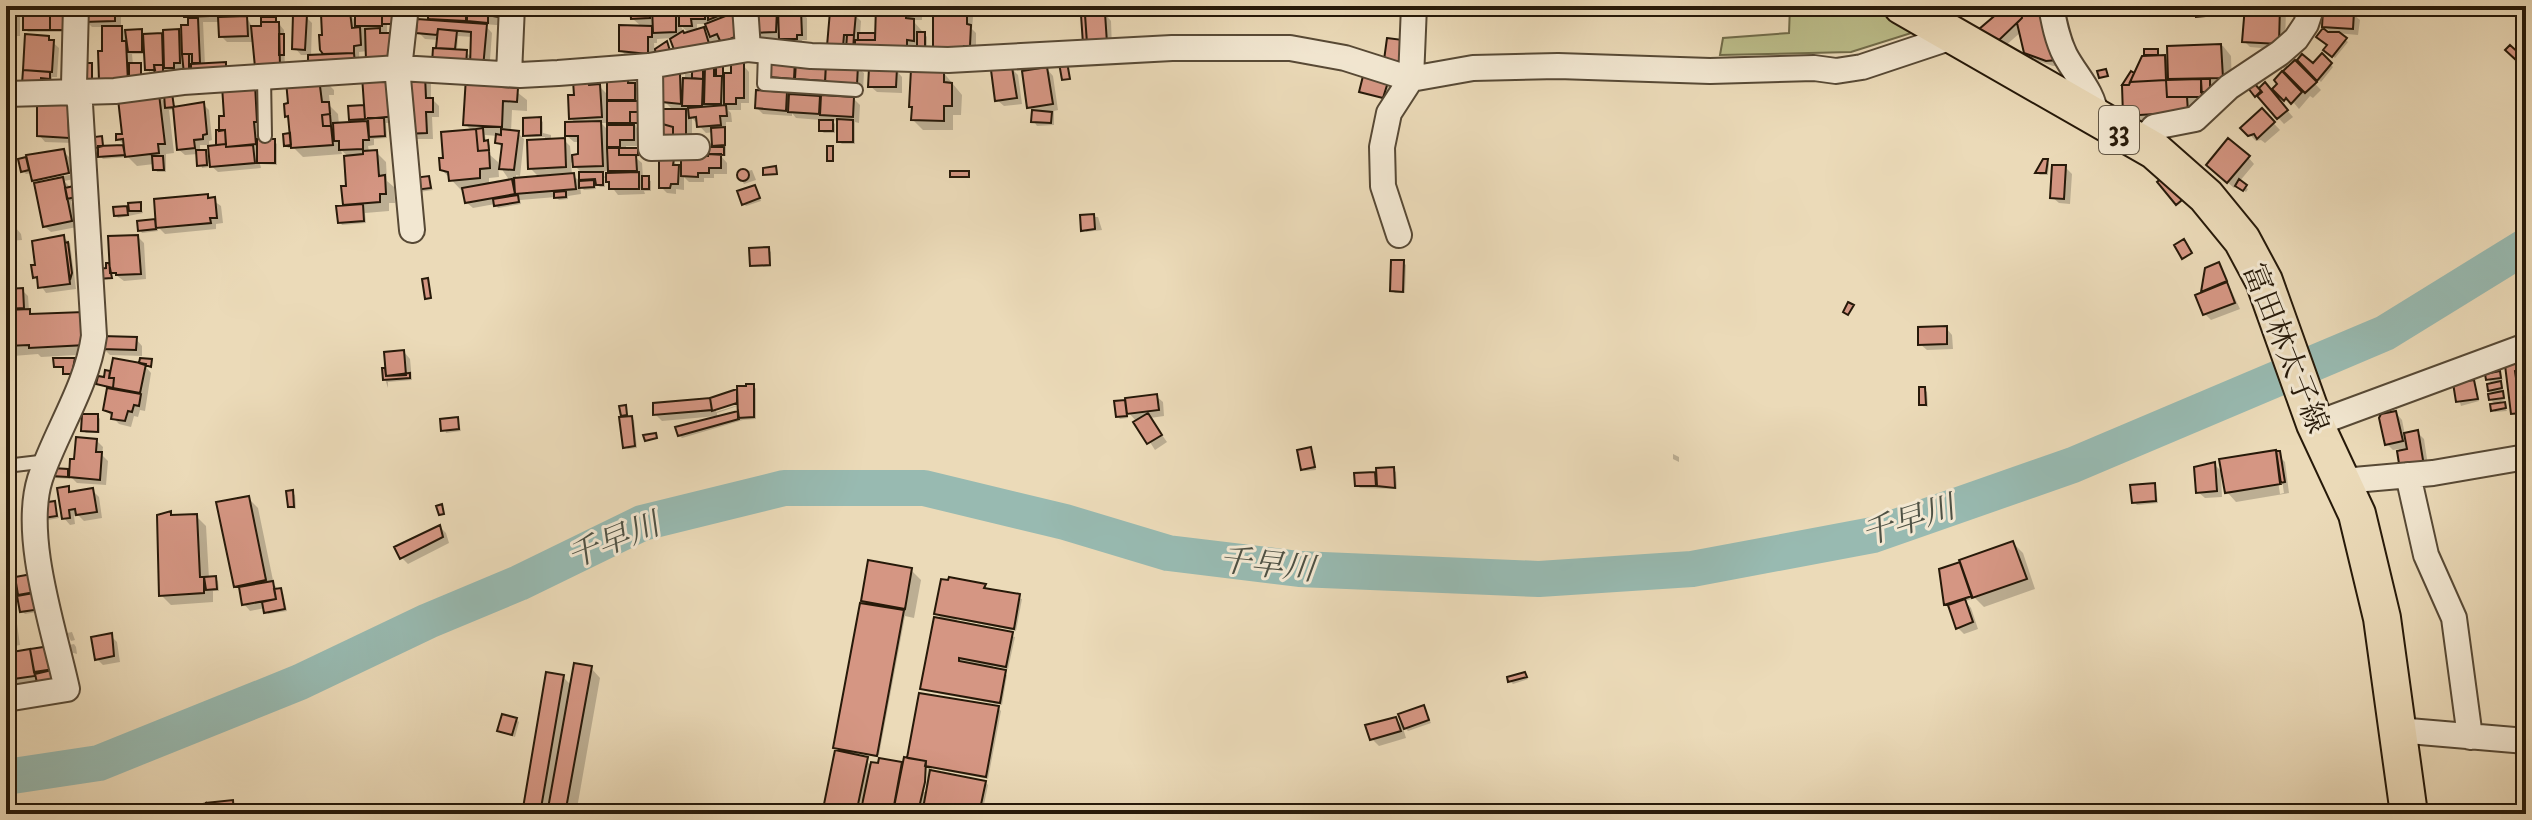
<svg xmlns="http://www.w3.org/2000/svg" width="2532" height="820" font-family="'IM FELL DW Pica','Noto Serif JP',serif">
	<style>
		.green { fill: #bcbe8b; stroke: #716c4a; stroke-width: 2 }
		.shadow { fill: #0003; fill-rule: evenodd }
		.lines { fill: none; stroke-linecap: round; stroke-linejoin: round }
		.river { stroke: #98bab1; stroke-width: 36 }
		.building { fill: #d59683; stroke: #261909; stroke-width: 2 }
		.lane-casing { stroke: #574935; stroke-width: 16 }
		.street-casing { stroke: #574935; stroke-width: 28 }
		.primary-casing { stroke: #261909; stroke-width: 40 }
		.lane { stroke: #f2e7d1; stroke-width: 12 }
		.street { stroke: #f2e7d1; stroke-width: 24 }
		.primary { stroke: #ebdab8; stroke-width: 36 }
		.labels { text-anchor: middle; stroke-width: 6; stroke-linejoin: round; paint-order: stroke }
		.shield { fill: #f2e7d1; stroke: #635745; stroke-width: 2 }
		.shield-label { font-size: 28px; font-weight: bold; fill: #261909 }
		.street-label { font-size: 30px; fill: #261909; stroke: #f2e7d1 }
		.water-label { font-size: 32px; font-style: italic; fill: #4e5144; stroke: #f2e7d1 }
	</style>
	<rect width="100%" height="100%" fill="#ebdab8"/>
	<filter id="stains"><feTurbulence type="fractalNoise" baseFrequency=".0025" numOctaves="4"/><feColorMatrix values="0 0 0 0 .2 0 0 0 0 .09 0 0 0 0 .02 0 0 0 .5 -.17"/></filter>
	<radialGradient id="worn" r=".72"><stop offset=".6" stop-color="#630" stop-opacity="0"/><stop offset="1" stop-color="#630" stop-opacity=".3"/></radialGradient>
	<path class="green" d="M 1790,6 L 1883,6 L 1924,29 L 1851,52 L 1720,55 L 1723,38 L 1789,33 Z"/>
	<path class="shadow" d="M 6,6 L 20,8 L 20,36 L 6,36 Z
		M 86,6 L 121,6 L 121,27 L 125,32 L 141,31 L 144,36 L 178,31 L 183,37 L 190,27 L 190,20 L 185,16 L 185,6 L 240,6 L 240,18 L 247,18 L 253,28 L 263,27 L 275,19 L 284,30 L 285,73 L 254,42 L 227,42 L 221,36 L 220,22 L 203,22 L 205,65 L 225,64 L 228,74 L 188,76 L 182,70 L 182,77 L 165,71 L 165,79 L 153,76 L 147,69 L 146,54 L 132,54 L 133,65 L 142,68 L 142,79 L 134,87 L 104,53 L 104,27 L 92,27 L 86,21 ZM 164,67 L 164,71 L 150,72 L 150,68 Z
		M 244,6 L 256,6 L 256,15 L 247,15 Z
		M 281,6 L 351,6 L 351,16 L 357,22 L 357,8 L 362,9 L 362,6 L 404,6 L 404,12 L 393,15 L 398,22 L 387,22 L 387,35 L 391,35 L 397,41 L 398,65 L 375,66 L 368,60 L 368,51 L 359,52 L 360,70 L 317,72 L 310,65 L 310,55 L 301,55 L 295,48 L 295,16 L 287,15 ZM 305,16 L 323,17 L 325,37 L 322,37 L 325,56 L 311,57 L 312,23 Z
		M 416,6 L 476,6 L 476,16 L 482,16 L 482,6 L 509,6 L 508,26 L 484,24 L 492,33 L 489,73 L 438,50 L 439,40 L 425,39 L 418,32 L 434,22 L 425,10 ZM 458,36 L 473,37 L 472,58 L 466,52 L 457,51 Z
		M 632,6 L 742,6 L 745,37 L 718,48 L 711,41 L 715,53 L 672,38 L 657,39 L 657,43 L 654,43 L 655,58 L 628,57 L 621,51 L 642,27 L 633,19 ZM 697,24 L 707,24 L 713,38 L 703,29 L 697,31 ZM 681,26 L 689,33 L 685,35 Z
		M 755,6 L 785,6 L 785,12 L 794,12 L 788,6 L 863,6 L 862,14 L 854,14 L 861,21 L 860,35 L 874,35 L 877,38 L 878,6 L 913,6 L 922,15 L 922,20 L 915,20 L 915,23 L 927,37 L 927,49 L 836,51 L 832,15 L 802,14 L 807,18 L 807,40 L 802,40 L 802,44 L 787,45 L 780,38 L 771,38 L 777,44 L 761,42 L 761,38 L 753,32 Z
		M 1934,6 L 1960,6 L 1960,9 L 1936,7 Z
		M 2009,6 L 2022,6 L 2062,66 L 2053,66 L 2032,59 L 2025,52 L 2021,32 L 2004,47 L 1987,36 Z
		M 2247,6 L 2286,7 L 2285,50 L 2250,47 L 2244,41 Z
		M 966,10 L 973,17 L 972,29 L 976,33 L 976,51 L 941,58 Z
		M 1102,10 L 1111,21 L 1112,49 L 1087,16 Z
		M 2353,14 L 2360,20 L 2358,35 L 2336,33 L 2348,42 L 2335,58 L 2326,50 L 2332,34 L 2324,26 Z
		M 25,18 L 73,32 L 28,32 L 25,29 Z
		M 27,36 L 48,38 L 59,48 L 57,77 L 52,77 L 52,80 L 43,80 L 43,87 L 24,83 Z
		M 2223,46 L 2231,56 L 2232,87 L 2207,102 L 2193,103 L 2194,118 L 2132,122 L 2125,115 L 2132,74 L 2135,75 L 2149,58 L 2146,55 L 2157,51 L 2160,57 L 2164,57 L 2169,62 L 2169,48 Z
		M 2322,56 L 2333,67 L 2321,82 L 2312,74 L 2313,66 Z
		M 772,60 L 857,67 L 864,73 L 863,90 L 777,83 L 771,76 Z
		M 2285,63 L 2290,68 L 2295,63 L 2321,90 L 2313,98 L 2310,96 L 2299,109 L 2294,103 L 2291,105 L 2275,89 L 2280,84 L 2276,80 L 2286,72 L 2282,66 Z
		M 722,64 L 725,75 L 733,75 L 743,65 L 749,72 L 749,103 L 741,103 L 741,110 L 728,110 L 731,113 L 732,122 L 726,122 L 726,156 L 721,156 L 727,163 L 727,174 L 714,174 L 714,178 L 704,178 L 704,182 L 689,182 L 684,177 L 684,190 L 676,189 L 676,194 L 667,193 L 661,187 L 673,161 L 683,171 L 713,157 L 714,132 L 706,133 L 692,118 L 692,142 L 681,142 L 674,111 L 664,101 L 679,76 L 685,81 L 685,74 L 694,74 L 702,68 L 706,72 L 713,68 L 718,74 Z
		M 1012,69 L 1018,75 L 1022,104 L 1004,106 L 997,100 Z
		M 1047,69 L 1053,76 L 1058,110 L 1054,111 L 1054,125 L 1037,126 L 1035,123 L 1035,113 L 1029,107 Z
		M 896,70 L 902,77 L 902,93 L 877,92 L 870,86 Z
		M 943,72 L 962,95 L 961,115 L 953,115 L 953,130 L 923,130 L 913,120 L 913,109 L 911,106 Z
		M 364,77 L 402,122 L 386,123 L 387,138 L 374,139 L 374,145 L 368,146 L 369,152 L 376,152 L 386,162 L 387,181 L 394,187 L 395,203 L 389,203 L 389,211 L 365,213 L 366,223 L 342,225 L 340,222 L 348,207 L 345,204 L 348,188 L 349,157 L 341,150 L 342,154 L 303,157 L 293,147 L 288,148 L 286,145 L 292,138 L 290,119 L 287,116 L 324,80 L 334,90 L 334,95 L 329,95 L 330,106 L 338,114 L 339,125 L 356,124 L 351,119 L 363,107 L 367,110 Z
		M 425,77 L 431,83 L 431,98 L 439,106 L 439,117 L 432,117 L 433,139 L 413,139 Z
		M 627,80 L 641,91 L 644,125 L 635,124 L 639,133 L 640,146 L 626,146 L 626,150 L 637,150 L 640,153 L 640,156 L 635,157 L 642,163 L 643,178 L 651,181 L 651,191 L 644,191 L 645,194 L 618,195 L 604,177 L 605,187 L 600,187 L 595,182 L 596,189 L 584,190 L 580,186 L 581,194 L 568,196 L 568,199 L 559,200 L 556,197 L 520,200 L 521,204 L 498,208 L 495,204 L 473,208 L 466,202 L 464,190 L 461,190 L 442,170 L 473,132 L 465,124 L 503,81 L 527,100 L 527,111 L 512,110 L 511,132 L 518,133 L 524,139 L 520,176 L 516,175 L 516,180 L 540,178 L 530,168 L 545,141 L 545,137 L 528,137 L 525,135 L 540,119 L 543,122 L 543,133 L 551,135 L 551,141 L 564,140 L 570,146 L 571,157 L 580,156 L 580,142 L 574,142 L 567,136 L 576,124 L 571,118 L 576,97 L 587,82 L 592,87 L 599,86 L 609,96 ZM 607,119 L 614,127 L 609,131 L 601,123 L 607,123 ZM 485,135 L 498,136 L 497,142 L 503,148 L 501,168 L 510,181 L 489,185 L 489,178 L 499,177 L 498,162 L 490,155 L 490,145 L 486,142 ZM 571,162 L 581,172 L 581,182 L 572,175 ZM 608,171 L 608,180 L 600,172 Z
		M 1387,84 L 1389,87 L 1386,100 L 1361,91 Z
		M 2265,85 L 2293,117 L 2284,124 L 2250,88 L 2258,91 Z
		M 254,86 L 264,96 L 264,141 L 274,141 L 277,144 L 277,165 L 260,164 L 261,168 L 218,172 L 208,163 L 209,167 L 202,168 L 198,154 L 185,155 L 178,149 L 175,109 L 169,110 L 174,153 L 166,154 L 166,172 L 157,172 L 154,164 L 137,166 L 128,157 L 103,159 L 100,156 L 97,147 L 102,138 L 105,148 L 126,147 L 118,139 L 124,136 L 159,96 L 167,104 L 171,95 L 175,109 L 203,104 L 209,110 L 212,140 L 209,141 L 209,145 L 200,145 L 200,152 L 205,152 L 211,158 L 221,148 L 218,145 L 226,118 Z
		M 786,94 L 791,99 L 791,96 L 854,99 L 860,105 L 859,123 L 855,122 L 855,144 L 842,144 L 839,142 L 839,121 L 831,120 L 835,124 L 835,133 L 824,133 L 821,131 L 821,120 L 796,118 L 792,113 L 792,116 L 763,114 L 757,108 Z
		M 67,104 L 73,110 L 74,143 L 45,142 L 39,135 Z
		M 2262,111 L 2280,130 L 2265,143 L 2261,140 L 2256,141 L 2243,128 Z
		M 63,151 L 70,158 L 72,170 L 36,178 L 36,182 L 32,173 L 26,174 L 23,171 L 21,160 Z
		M 2248,157 L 2254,164 L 2239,182 L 2248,189 L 2246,192 L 2237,185 L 2234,188 L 2215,171 Z
		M 2047,161 L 2049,164 L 2048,175 L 2040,175 L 2037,173 Z
		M 2065,167 L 2072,174 L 2070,204 L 2059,203 L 2052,197 Z
		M 752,170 L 756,180 L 744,184 L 738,173 Z
		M 73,174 L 74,179 L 64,181 L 81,198 L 71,201 L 77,227 L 51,232 L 44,226 L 36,182 Z
		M 428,178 L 433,190 L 419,192 L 417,189 Z
		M 755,187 L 761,201 L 746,206 L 744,204 Z
		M 207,196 L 221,206 L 223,223 L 216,224 L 216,229 L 165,234 L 157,226 L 158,231 L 142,233 L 140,230 L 154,221 L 158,225 Z
		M 140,204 L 143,213 L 118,218 L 116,215 L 115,208 Z
		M 6,209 L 8,228 L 15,227 L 21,234 L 22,240 L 9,241 L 9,246 L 6,246 Z
		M 1082,217 L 1098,217 L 1102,230 L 1086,232 Z
		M 63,237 L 70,243 L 76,289 L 46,293 L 35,277 Z
		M 138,237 L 144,243 L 146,279 L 124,281 L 112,272 Z
		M 768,249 L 771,252 L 771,267 L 755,267 L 752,265 Z
		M 1403,262 L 1406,265 L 1405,293 L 1395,293 L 1392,290 Z
		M 2219,264 L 2240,309 L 2211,320 L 2205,314 L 2205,293 L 2203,291 Z
		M 6,278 L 6,291 L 22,290 L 28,296 L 29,311 L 34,316 L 95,354 L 41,357 L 38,354 L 13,356 L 6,349 Z
		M 1946,328 L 1952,335 L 1953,349 L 1927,350 L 1920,344 Z
		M 136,339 L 142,346 L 142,356 L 110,355 L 103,348 Z
		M 404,352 L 410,359 L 412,380 L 388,382 L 388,388 L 384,376 L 388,377 Z
		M 145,366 L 151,373 L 145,411 L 140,410 L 138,417 L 134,416 L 131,427 L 119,424 L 105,409 L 109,388 L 99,384 L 106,380 L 109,373 L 112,375 ZM 112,378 L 116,381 L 113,398 L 109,397 Z
		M 2500,373 L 2503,380 L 2498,381 L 2504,391 L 2500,391 L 2505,400 L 2501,401 L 2507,411 L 2495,412 L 2493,410 L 2496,405 L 2491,400 L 2494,395 L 2489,390 L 2493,385 L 2488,379 Z
		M 2474,382 L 2479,401 L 2461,406 L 2455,385 Z
		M 754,386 L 756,389 L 756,419 L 743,420 L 682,438 L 679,435 L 740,412 L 740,405 L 717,413 L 717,416 L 662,421 L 655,414 ZM 746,398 L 748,402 L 716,412 L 716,408 Z
		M 1924,389 L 1927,392 L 1928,407 L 1921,404 Z
		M 1156,396 L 1163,402 L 1164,416 L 1150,418 L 1167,442 L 1155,450 L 1137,422 L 1128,412 L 1128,418 L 1120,419 L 1117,416 L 1124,402 L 1128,406 Z
		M 625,407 L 629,418 L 634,420 L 637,448 L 628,449 L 625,447 L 622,408 Z
		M 2396,413 L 2402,420 L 2405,435 L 2417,432 L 2424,439 L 2429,472 L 2402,469 L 2399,449 L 2393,450 L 2387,444 Z
		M 98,416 L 100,419 L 100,433 L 86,433 L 83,430 Z
		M 457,416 L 461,431 L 446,433 L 442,418 Z
		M 97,441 L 103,447 L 102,455 L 108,461 L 106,485 L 77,483 L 70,476 L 70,479 L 56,478 L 53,475 L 67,471 L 71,474 Z
		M 1311,449 L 1316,470 L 1305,471 L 1302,469 Z
		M 1673,454 L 1679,457 L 1679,462 L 1673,459 Z
		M 2279,456 L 2285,462 L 2289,493 L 2236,502 L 2227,492 L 2224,476 L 2221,477 L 2222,497 L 2205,498 L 2198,492 L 2214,464 L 2224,474 ZM 2275,461 L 2279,461 L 2284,493 L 2280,494 Z
		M 1393,469 L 1396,472 L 1397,489 L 1360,488 L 1357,485 L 1357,475 L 1378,474 Z
		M 2154,485 L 2156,488 L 2158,503 L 2137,505 L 2134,502 Z
		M 68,488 L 73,493 L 92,490 L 99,497 L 102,518 L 84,521 L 78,515 L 74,516 L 75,524 L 70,525 L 64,518 Z
		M 292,493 L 295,495 L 296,509 L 289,507 Z
		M 248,498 L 258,508 L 274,585 L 283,593 L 287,611 L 268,614 L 265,608 L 250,611 L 244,604 L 242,592 L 236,586 Z
		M 54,503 L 59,518 L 48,520 L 45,517 Z
		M 171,513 L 174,517 L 196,516 L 206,526 L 209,579 L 215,578 L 218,581 L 219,591 L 213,591 L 213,602 L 171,605 L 161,595 Z
		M 440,527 L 446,533 L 449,543 L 408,564 L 401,557 Z
		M 2013,543 L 2023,553 L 2035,589 L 1984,607 L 1975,598 L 1965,601 L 1971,608 L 1978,629 L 1964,634 L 1957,627 L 1946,604 Z
		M 911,570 L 921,580 L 914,618 L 905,616 L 879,755 L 836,747 L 869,606 L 863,600 Z
		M 31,576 L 43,611 L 25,614 L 22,611 L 17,578 Z
		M 985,586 L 986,590 L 1022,599 L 1016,631 L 957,619 L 956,623 L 1015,637 L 1008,669 L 993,666 L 992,670 L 1007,675 L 1002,705 L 925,691 L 922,688 L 944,621 L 937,614 Z
		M 11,617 L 17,624 L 20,645 L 15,646 L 16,653 L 52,650 L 55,687 L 6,687 L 6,618 Z
		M 72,632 L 75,640 L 71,641 L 67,633 Z
		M 111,636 L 117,642 L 120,662 L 103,665 L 97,659 Z
		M 74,644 L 76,647 L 77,654 L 70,652 L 69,645 Z
		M 591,668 L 600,678 L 576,814 L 524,814 L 563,677 L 572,686 Z
		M 1525,674 L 1528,679 L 1513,684 L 1510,681 Z
		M 1424,707 L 1431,723 L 1408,731 L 1405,728 Z
		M 998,708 L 1001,711 L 988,779 L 932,768 L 932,772 L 985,782 L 988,785 L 982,814 L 869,814 L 870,809 L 861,801 L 859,814 L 824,814 L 839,751 L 864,756 L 869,764 L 880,766 L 881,760 L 904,765 ZM 924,766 L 928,766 L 926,792 L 922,792 Z
		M 516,719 L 519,722 L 515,737 L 499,731 Z
		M 1395,719 L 1402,725 L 1406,738 L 1379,746 L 1372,739 L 1368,726 Z
		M 232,802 L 242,814 L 184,814 Z"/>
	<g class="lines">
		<path class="river" d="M 6,777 L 99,763 L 300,682 L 428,621 L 519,583 L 642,523 L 784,488 L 924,488 L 1065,522 L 1168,553 L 1299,569 L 1539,579 L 1692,569 L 1873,535 L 2073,465 L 2385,333 L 2526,246"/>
	</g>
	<path class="building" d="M 6,6 L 14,6 L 14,30 L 6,30 Z
		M 84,6 L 115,6 L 115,21 L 84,22 Z
		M 183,6 L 209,6 L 209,16 L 184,17 Z
		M 210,6 L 224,6 L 223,16 L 210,16 Z
		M 225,6 L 238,6 L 238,16 L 225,15 Z
		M 242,6 L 254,6 L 254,13 L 242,13 Z
		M 279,6 L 315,6 L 314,11 L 279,10 Z
		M 317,6 L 346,6 L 346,11 L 317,11 Z
		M 355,6 L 382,10 L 382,26 L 355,26 Z
		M 398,6 L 393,7 L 393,10 L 364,9 L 360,7 Z
		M 420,6 L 466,6 L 466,21 L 428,19 L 428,8 Z
		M 480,6 L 499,6 L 499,17 L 480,14 Z
		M 630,6 L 649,6 L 650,18 L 631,19 Z
		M 652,6 L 676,6 L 676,32 L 653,33 Z
		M 679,6 L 686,6 L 686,16 L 679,16 Z
		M 686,6 L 705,6 L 705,19 L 691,19 L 692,26 L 679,26 L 679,16 L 686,16 Z
		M 708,6 L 737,6 L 737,9 L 724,9 L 726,13 L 708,20 Z
		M 808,6 L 833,6 L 833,10 L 808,9 Z
		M 835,6 L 857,6 L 857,9 L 835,10 Z
		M 876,6 L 913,6 L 913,11 L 906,11 L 906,18 L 914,19 L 914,41 L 907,40 L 907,51 L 855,52 L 855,40 L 875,40 Z
		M 2006,6 L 2020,6 L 2022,18 L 1997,42 L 1978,30 Z
		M 2020,6 L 2042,6 L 2057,60 L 2046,61 L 2024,53 L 2017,23 L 2022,18 Z
		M 2196,6 L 2205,6 L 2205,16 L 2196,17 Z
		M 2245,6 L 2280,6 L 2279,44 L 2242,42 Z
		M 752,8 L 777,10 L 776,32 L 751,33 Z
		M 948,8 L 967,8 L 967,24 L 971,25 L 970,46 L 964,46 L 964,53 L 933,52 L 933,9 Z
		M 1103,8 L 1103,13 L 1087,14 L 1086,9 Z
		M 2323,9 L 2354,12 L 2353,29 L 2322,27 Z
		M 778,10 L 801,10 L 802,35 L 797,35 L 797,39 L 779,39 Z
		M 830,11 L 856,13 L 854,35 L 844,35 L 843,47 L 827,46 Z
		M 350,12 L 352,28 L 360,27 L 361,45 L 354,46 L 354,53 L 323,54 L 320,50 L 319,35 L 322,35 L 321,14 Z
		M 467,13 L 488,15 L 488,23 L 467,21 Z
		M 733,13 L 740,31 L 737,36 L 721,43 L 717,34 L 710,37 L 705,24 Z
		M 1105,13 L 1107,43 L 1087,44 L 1085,14 Z
		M 293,14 L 307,15 L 305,50 L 292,49 Z
		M 382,15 L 396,15 L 396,24 L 382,24 Z
		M 1081,15 L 1085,15 L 1087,43 L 1083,44 Z
		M 23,16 L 50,16 L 50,30 L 23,30 Z
		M 50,16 L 71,16 L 71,30 L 50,30 Z
		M 247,16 L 248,36 L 219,37 L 218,17 Z
		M 261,17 L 276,17 L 276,22 L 261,22 Z
		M 188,18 L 198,18 L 200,63 L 192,63 L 192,54 L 182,54 L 181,25 L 188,25 Z
		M 417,19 L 487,24 L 483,68 L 470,67 L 471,32 L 438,29 L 437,35 L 416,33 Z
		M 261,22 L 279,22 L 280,67 L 255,67 L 251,26 L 261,26 Z
		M 619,25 L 652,26 L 652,37 L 648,37 L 648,54 L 619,51 Z
		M 102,26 L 122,26 L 122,41 L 126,41 L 128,82 L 99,81 L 98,51 L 102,51 Z
		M 704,27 L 710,47 L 676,55 L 670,39 L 683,31 L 684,33 Z
		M 380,28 L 380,33 L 392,33 L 393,59 L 366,61 L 365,29 Z
		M 2323,28 L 2328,32 L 2339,32 L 2347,38 L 2332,57 L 2323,50 L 2327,45 L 2316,37 Z
		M 142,29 L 142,52 L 128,52 L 125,30 Z
		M 179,29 L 180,63 L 174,63 L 174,68 L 164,68 L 163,30 Z
		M 438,29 L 457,31 L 455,49 L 436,48 Z
		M 917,32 L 925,32 L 925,47 L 917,47 Z
		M 162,33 L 163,65 L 154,65 L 155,70 L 145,70 L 143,34 Z
		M 858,33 L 875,33 L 875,40 L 858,40 Z
		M 25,34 L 49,36 L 49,40 L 54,40 L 52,72 L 23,70 Z
		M 279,34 L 284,34 L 284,55 L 279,55 Z
		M 847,35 L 854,35 L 853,51 L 846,50 Z
		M 1387,38 L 1403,40 L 1400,63 L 1384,60 Z
		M 667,41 L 671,54 L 656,57 L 655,49 Z
		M 2221,44 L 2223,78 L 2168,79 L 2167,46 Z
		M 2510,45 L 2521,55 L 2516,60 L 2505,50 Z
		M 433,48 L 467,50 L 466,66 L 432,63 Z
		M 2144,49 L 2158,49 L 2158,55 L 2144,55 Z
		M 354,53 L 355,64 L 308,66 L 308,55 Z
		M 2322,53 L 2332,63 L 2317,81 L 2297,60 L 2302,54 L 2313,63 Z
		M 182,54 L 189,54 L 189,74 L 184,74 Z
		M 2165,55 L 2166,80 L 2130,82 L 2142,56 Z
		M 771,57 L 795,60 L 794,79 L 769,77 Z
		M 2295,60 L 2317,82 L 2305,93 L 2283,71 Z
		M 796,61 L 826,63 L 825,81 L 795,79 Z
		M 226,62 L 226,72 L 191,75 L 191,64 Z
		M 716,62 L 723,62 L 723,76 L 716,76 Z
		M 1067,62 L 1070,79 L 1062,80 L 1059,63 Z
		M 82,63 L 92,63 L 92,81 L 79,86 Z
		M 129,63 L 141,63 L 141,77 L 129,77 Z
		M 731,63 L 744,63 L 744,98 L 736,98 L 736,104 L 724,104 L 724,73 L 731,73 Z
		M 826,63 L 858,65 L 857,85 L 825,84 Z
		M 154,65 L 163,65 L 163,78 L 155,78 Z
		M 703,66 L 703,79 L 692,78 L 692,67 Z
		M 705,66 L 714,67 L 714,76 L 722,76 L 721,104 L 704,104 Z
		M 1012,67 L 1017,98 L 995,101 L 991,70 Z
		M 1047,67 L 1053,104 L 1027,108 L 1022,71 Z
		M 869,68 L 897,68 L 896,87 L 868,87 Z
		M 911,69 L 944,70 L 944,82 L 952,83 L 952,106 L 944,106 L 944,121 L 911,120 L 912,107 L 909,107 Z
		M 2106,69 L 2108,76 L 2099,78 L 2097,71 Z
		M 23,70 L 50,72 L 50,79 L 41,78 L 41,85 L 22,84 Z
		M 2131,71 L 2134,73 L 2129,85 L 2122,85 Z
		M 2282,71 L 2302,92 L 2291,104 L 2286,98 L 2284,101 L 2272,89 L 2277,84 L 2274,80 Z
		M 395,74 L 397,116 L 365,119 L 362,76 Z
		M 661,74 L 680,74 L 681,104 L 662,102 Z
		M 403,75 L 425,75 L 426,98 L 433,98 L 433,112 L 426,112 L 427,133 L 405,134 Z
		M 1363,76 L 1388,82 L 1383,98 L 1359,92 Z
		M 466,77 L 504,79 L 503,87 L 518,88 L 517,102 L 503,101 L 502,127 L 463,125 Z
		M 325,78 L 325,85 L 320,86 L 322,102 L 329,102 L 330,114 L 322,115 L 323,126 L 331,126 L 333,145 L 291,148 L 288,116 L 285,117 L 284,104 L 288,103 L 286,81 Z
		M 628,78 L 628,83 L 635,83 L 635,100 L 607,100 L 607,79 Z
		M 683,78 L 703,79 L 702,106 L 682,106 Z
		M 2201,79 L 2210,79 L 2210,92 L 2201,92 Z
		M 2201,79 L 2202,97 L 2167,97 L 2166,80 Z
		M 588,80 L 589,85 L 600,84 L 602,117 L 569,119 L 568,95 L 574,95 L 573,81 Z
		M 2166,80 L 2167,97 L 2187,97 L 2188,112 L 2123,116 L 2122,85 L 2129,85 L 2130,82 Z
		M 2265,82 L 2288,110 L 2277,119 L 2257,96 L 2262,92 L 2259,88 Z
		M 2254,83 L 2261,91 L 2255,97 L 2248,88 Z
		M 255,84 L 257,122 L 254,122 L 256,144 L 226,147 L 225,130 L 219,131 L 219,116 L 224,116 L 222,86 Z
		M 756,90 L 787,92 L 786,111 L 755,108 Z
		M 172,93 L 174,107 L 165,108 L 164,94 Z
		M 159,94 L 165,144 L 158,144 L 159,153 L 125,157 L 123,139 L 116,140 L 116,134 L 122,134 L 118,99 Z
		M 789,94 L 820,96 L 819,114 L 788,112 Z
		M 821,95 L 854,97 L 853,117 L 820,115 Z
		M 607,101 L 638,101 L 638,112 L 630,112 L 630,123 L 607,123 Z
		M 68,102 L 69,138 L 37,136 L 37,105 Z
		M 204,102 L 207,134 L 203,135 L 203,139 L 194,140 L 195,148 L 177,150 L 173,107 Z
		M 364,105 L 365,119 L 349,120 L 348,106 Z
		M 726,105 L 727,116 L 720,116 L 721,125 L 697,127 L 696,117 L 689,118 L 688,108 Z
		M 2262,108 L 2275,122 L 2257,139 L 2254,134 L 2248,136 L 2240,128 Z
		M 659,109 L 686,109 L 686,137 L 673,137 L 673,127 L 659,123 Z
		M 1032,110 L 1052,112 L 1051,123 L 1031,122 Z
		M 630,112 L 643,112 L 642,123 L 630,123 Z
		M 330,114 L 331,126 L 323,126 L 322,115 Z
		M 541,117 L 541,135 L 523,136 L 523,118 Z
		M 368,118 L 384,118 L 385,136 L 369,137 Z
		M 837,119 L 853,120 L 853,142 L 837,142 Z
		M 819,120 L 833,120 L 833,131 L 819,131 Z
		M 367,121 L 369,140 L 363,140 L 363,149 L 339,150 L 339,141 L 334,141 L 333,123 Z
		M 601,121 L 603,166 L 573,167 L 572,155 L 578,154 L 578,136 L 565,136 L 565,122 Z
		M 659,123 L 673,127 L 673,137 L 664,138 L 659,133 Z
		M 607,125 L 634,125 L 634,140 L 620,140 L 620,147 L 607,147 Z
		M 725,127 L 725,145 L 712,146 L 711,128 Z
		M 483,128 L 484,141 L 488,140 L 489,150 L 478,151 L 476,129 Z
		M 476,129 L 478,151 L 489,150 L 490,168 L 480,169 L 480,178 L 449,181 L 448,172 L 440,170 L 439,158 L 443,158 L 441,132 Z
		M 501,129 L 519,131 L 514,170 L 499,169 L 502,144 L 495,143 L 496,134 L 501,135 Z
		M 216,130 L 225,130 L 226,144 L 216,145 Z
		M 290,133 L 291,145 L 284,146 L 283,134 Z
		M 102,136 L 103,146 L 95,148 L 94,137 Z
		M 565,138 L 566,167 L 528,169 L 527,140 Z
		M 2228,138 L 2250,156 L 2227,183 L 2206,165 Z
		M 257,139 L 275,139 L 275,163 L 257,163 Z
		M 226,144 L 226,147 L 253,145 L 255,163 L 210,167 L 208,146 Z
		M 123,145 L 125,155 L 98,157 L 98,146 Z
		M 827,146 L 833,146 L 833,161 L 827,161 Z
		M 709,147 L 724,147 L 724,155 L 708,154 Z
		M 607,148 L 619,148 L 619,155 L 636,155 L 637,171 L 608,171 Z
		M 619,148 L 638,148 L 638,155 L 619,155 Z
		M 64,149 L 69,173 L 32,181 L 26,155 Z
		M 196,150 L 206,150 L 207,165 L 197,166 Z
		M 377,150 L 379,176 L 385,175 L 386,194 L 380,194 L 380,202 L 343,205 L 341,186 L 346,186 L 344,156 L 363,154 L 363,151 Z
		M 708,154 L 721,154 L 721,168 L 709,168 L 709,173 L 698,173 L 698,177 L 681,176 L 681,156 L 708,156 Z
		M 152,156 L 163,156 L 164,170 L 153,170 Z
		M 26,157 L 29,170 L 21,172 L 18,159 Z
		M 659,158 L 674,159 L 673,165 L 679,165 L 678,184 L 671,184 L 670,188 L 659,188 Z
		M 2043,159 L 2048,159 L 2046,173 L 2035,173 Z
		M 2052,165 L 2066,165 L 2064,199 L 2050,198 Z
		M 776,166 L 777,174 L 763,175 L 763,168 Z
		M737 175a6 6 0 1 1 12 0a6 6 0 1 1-12 0Z
		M 950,171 L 969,171 L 969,177 L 950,177 Z
		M 579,172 L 603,172 L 603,185 L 596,185 L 595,179 L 579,180 Z
		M 639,172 L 639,189 L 609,189 L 609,182 L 606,182 L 606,173 Z
		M 574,173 L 576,189 L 515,194 L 514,178 Z
		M 429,176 L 431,188 L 415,190 L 413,178 Z
		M 642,176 L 649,176 L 649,189 L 642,189 Z
		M 63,177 L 72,221 L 43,227 L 34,183 Z
		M 2163,177 L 2182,200 L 2176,205 L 2157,182 Z
		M 512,179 L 515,194 L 465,203 L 462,188 Z
		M 2239,179 L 2247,185 L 2243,191 L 2235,186 Z
		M 594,180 L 594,187 L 579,188 L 579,181 Z
		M 78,185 L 80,196 L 67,199 L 65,188 Z
		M 755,185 L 760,198 L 742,205 L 737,191 Z
		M 566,191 L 566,197 L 554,198 L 554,192 Z
		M 208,194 L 208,198 L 215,197 L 217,218 L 210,218 L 211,223 L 156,228 L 154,199 Z
		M 518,195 L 519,202 L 494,206 L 493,199 Z
		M 141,202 L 141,211 L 129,211 L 128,203 Z
		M 363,204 L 364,221 L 338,223 L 336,206 Z
		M 127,206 L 128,215 L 114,216 L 113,207 Z
		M 1094,214 L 1095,229 L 1081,231 L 1080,215 Z
		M 155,219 L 156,229 L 138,231 L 137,221 Z
		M 16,225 L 16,235 L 6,235 L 6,226 Z
		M 64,235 L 70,284 L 38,288 L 37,277 L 33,278 L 31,265 L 35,265 L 32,241 Z
		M 138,235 L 141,274 L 116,275 L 116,273 L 110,273 L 108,236 Z
		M 2184,239 L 2192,253 L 2182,259 L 2174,245 Z
		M 68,242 L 72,273 L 70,280 L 65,243 Z
		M 769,247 L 770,265 L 750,266 L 749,248 Z
		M 1391,260 L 1404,260 L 1403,292 L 1390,291 Z
		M 2219,262 L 2227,281 L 2201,292 L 2205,268 Z
		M 106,263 L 109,263 L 112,278 L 97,279 L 96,269 L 106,268 Z
		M 428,278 L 431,298 L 425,299 L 422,279 Z
		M 2227,282 L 2235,303 L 2203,315 L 2195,295 Z
		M 23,288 L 24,308 L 6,309 L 6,289 Z
		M 1848,302 L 1854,305 L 1848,315 L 1843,312 Z
		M 30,309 L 30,314 L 84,312 L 86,345 L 29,348 L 29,345 L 6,346 L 6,310 Z
		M 1947,326 L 1947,344 L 1918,345 L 1918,327 Z
		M 102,336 L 137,337 L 136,350 L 101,349 Z
		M 404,350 L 406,375 L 386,376 L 384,352 Z
		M 2526,356 L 2526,369 L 2515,371 L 2521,413 L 2511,414 L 2505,365 Z
		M 53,358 L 75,358 L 72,374 L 63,374 L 63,367 L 54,367 Z
		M 113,358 L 146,364 L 140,393 L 113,388 L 114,378 L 109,378 Z
		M 140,358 L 152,359 L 151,367 L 139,363 Z
		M 382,368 L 385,368 L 386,376 L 410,373 L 410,378 L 383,380 Z
		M 2526,369 L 2526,412 L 2521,413 L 2515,371 Z
		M 105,370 L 110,371 L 109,378 L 114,378 L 113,388 L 96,384 L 98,376 L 104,377 Z
		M 2500,371 L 2501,378 L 2486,380 L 2485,374 Z
		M 2474,380 L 2478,399 L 2456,402 L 2453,383 Z
		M 2501,381 L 2502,388 L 2488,391 L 2487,384 Z
		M 746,384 L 754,384 L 754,417 L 738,418 L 737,386 L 746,386 Z
		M 1919,387 L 1925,387 L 1926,405 L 1919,405 Z
		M 107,388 L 141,394 L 139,406 L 134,405 L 132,412 L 128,411 L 125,421 L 111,419 L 112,413 L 103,410 Z
		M 737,389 L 737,403 L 712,411 L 710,398 Z
		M 2503,391 L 2504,398 L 2489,400 L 2488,394 Z
		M 1157,394 L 1159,410 L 1127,414 L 1125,398 Z
		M 710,398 L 712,410 L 653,415 L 653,403 Z
		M 1125,400 L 1127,416 L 1116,417 L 1114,401 Z
		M 2505,402 L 2506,408 L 2491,411 L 2490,404 Z
		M 626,405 L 627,415 L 621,416 L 619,406 Z
		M 738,411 L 739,419 L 678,436 L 675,427 Z
		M 2396,411 L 2403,441 L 2385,445 L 2379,418 L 2381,414 Z
		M 1148,413 L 1162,435 L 1147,444 L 1133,422 Z
		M 82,414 L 98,414 L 98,432 L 81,431 Z
		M 632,416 L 635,446 L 623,448 L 619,417 Z
		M 458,417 L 459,429 L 441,431 L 440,419 Z
		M 2418,430 L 2424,466 L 2400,470 L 2397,451 L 2407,449 L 2404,433 Z
		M 656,433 L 657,438 L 645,441 L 643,435 Z
		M 76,437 L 97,439 L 96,452 L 102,452 L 100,480 L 69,477 L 70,459 L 74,459 Z
		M 1311,447 L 1315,467 L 1301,470 L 1297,450 Z
		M 2276,450 L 2281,484 L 2225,493 L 2219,459 Z
		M 2276,451 L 2280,451 L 2285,482 L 2280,483 Z
		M 2215,462 L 2217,491 L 2196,493 L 2194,467 Z
		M 1394,467 L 1395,488 L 1377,486 L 1376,468 Z
		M 52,468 L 68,469 L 68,477 L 51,476 Z
		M 1375,472 L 1376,486 L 1355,486 L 1354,473 Z
		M 2155,483 L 2156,501 L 2132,503 L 2130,485 Z
		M 69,486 L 69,492 L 93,488 L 97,512 L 76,515 L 75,509 L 69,510 L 70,518 L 62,519 L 57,488 Z
		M 293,490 L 294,507 L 288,507 L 286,491 Z
		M 249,496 L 266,580 L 234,587 L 216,502 Z
		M 55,501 L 57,516 L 43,518 L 41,503 Z
		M 442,504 L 444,514 L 439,515 L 436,506 Z
		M 171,511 L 171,515 L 197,514 L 200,577 L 204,577 L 204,593 L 159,596 L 157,515 Z
		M 440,525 L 443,537 L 400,559 L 394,547 Z
		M 2013,541 L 2027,579 L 1972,598 L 1959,560 Z
		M 868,560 L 912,568 L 905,609 L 861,601 Z
		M 1960,562 L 1972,596 L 1944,605 L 1939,569 Z
		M 32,574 L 35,592 L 18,595 L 15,577 Z
		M 216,576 L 217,589 L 206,590 L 204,577 Z
		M 949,577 L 986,584 L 984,588 L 1020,594 L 1014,629 L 934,614 L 941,579 L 948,580 Z
		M 273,581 L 276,599 L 242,605 L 239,587 Z
		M 281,588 L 285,609 L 264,613 L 262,602 L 276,599 L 274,589 Z
		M 39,592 L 41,609 L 20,612 L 17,596 Z
		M 1965,599 L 1973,622 L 1956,629 L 1948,605 Z
		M 860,603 L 904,610 L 877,756 L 833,748 Z
		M 11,615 L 15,640 L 10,640 L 12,652 L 6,653 L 6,616 Z
		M 934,617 L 1013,632 L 1006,667 L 959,658 L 959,661 L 1006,670 L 1000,703 L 920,689 Z
		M 112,633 L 114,656 L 95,660 L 91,637 Z
		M 50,646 L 54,669 L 34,672 L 30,649 Z
		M 30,649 L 35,676 L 6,680 L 6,653 Z
		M 574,663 L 592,666 L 565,814 L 547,814 Z
		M 52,670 L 53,685 L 38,687 L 35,674 Z
		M 546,672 L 564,675 L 540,814 L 522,814 Z
		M 1525,672 L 1527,677 L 1508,682 L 1507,677 Z
		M 919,693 L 999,706 L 986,777 L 925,766 L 926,761 L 907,758 Z
		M 1424,705 L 1429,720 L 1404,729 L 1398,714 Z
		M 502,714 L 517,718 L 512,735 L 497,731 Z
		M 1396,717 L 1401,731 L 1370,740 L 1365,725 Z
		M 835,750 L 868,757 L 856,814 L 822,814 Z
		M 904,757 L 926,761 L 925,782 L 918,812 L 894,807 Z
		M 879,758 L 902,762 L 893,811 L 862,805 L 871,762 L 878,763 Z
		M 930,770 L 986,781 L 979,814 L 922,814 Z
		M 233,800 L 234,814 L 208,814 L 206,803 Z
		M 206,803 L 208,814 L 179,814 Z
		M 868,806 L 890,810 L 889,814 L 867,814 Z"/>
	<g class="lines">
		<g class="lane-casing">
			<path id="lane" d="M 765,52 L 764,84 L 856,90
				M 264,77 L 265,136
				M 6,466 L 48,461"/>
		</g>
		<g class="street-casing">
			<path id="street" d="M 406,6 L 398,78 L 412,230
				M 745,6 L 748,49
				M 2051,6 C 2054,22 2057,39 2065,55 C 2076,76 2093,91 2096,116
				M 650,66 L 651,148 L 697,147
				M 509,74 L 512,6
				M 6,94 L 115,91 L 183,82 L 399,68 L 520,75 L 558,73 L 649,66 L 748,49 L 811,56 L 948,60 L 1172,48 L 1290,48 L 1345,58 L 1411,79 L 1473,68 L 1558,66 L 1710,71 L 1814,68 L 1836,71 L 1862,67 L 1955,36
				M 2141,142 L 2154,127 L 2195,119 L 2229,87 L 2280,53 L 2296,39 L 2306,24 L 2312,6
				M 1399,235 L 1383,186 L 1382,147 L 1389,113 L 1411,79 L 1414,6
				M 2315,424 L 2526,346
				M 2408,475 L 2426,555 L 2454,618 L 2470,737
				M 2343,481 L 2433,473 L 2526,457
				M 6,699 L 67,689 C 54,629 22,537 40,479 C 56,431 87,387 94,336 L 80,104 L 74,84 L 76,6
				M 2397,730 L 2526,741"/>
		</g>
		<g class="primary-casing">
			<path id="primary" d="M 1902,6 L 2155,151 L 2206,196 L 2242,240 L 2264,281 L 2315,424 L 2357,514 L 2382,618 L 2409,814"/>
		</g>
		<use href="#lane" class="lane"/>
		<use href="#street" class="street"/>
		<use href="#primary" class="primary"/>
	</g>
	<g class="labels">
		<rect class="shield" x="2099" y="106" width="40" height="48" rx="6"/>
		<g class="shield-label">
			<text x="2119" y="140">33</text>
		</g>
		<g class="street-label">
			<text transform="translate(2286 348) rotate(68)" y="10">富田林太子線</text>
		</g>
		<g class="water-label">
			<text transform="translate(1908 520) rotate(-18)" y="11">千早川</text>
			<text transform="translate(613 540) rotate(-22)" y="11">千早川</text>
			<text transform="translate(1267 564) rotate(6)" y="11">千早川</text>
		</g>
	</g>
	<rect width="2532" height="820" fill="none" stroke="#ebdab8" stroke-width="32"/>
	<rect x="8" y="8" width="2516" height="804" fill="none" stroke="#261909" stroke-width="4"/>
	<rect x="16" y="16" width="2500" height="788" fill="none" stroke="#261909" stroke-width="2"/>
	<rect width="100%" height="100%" filter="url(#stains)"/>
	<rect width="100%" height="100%" fill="url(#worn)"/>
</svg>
